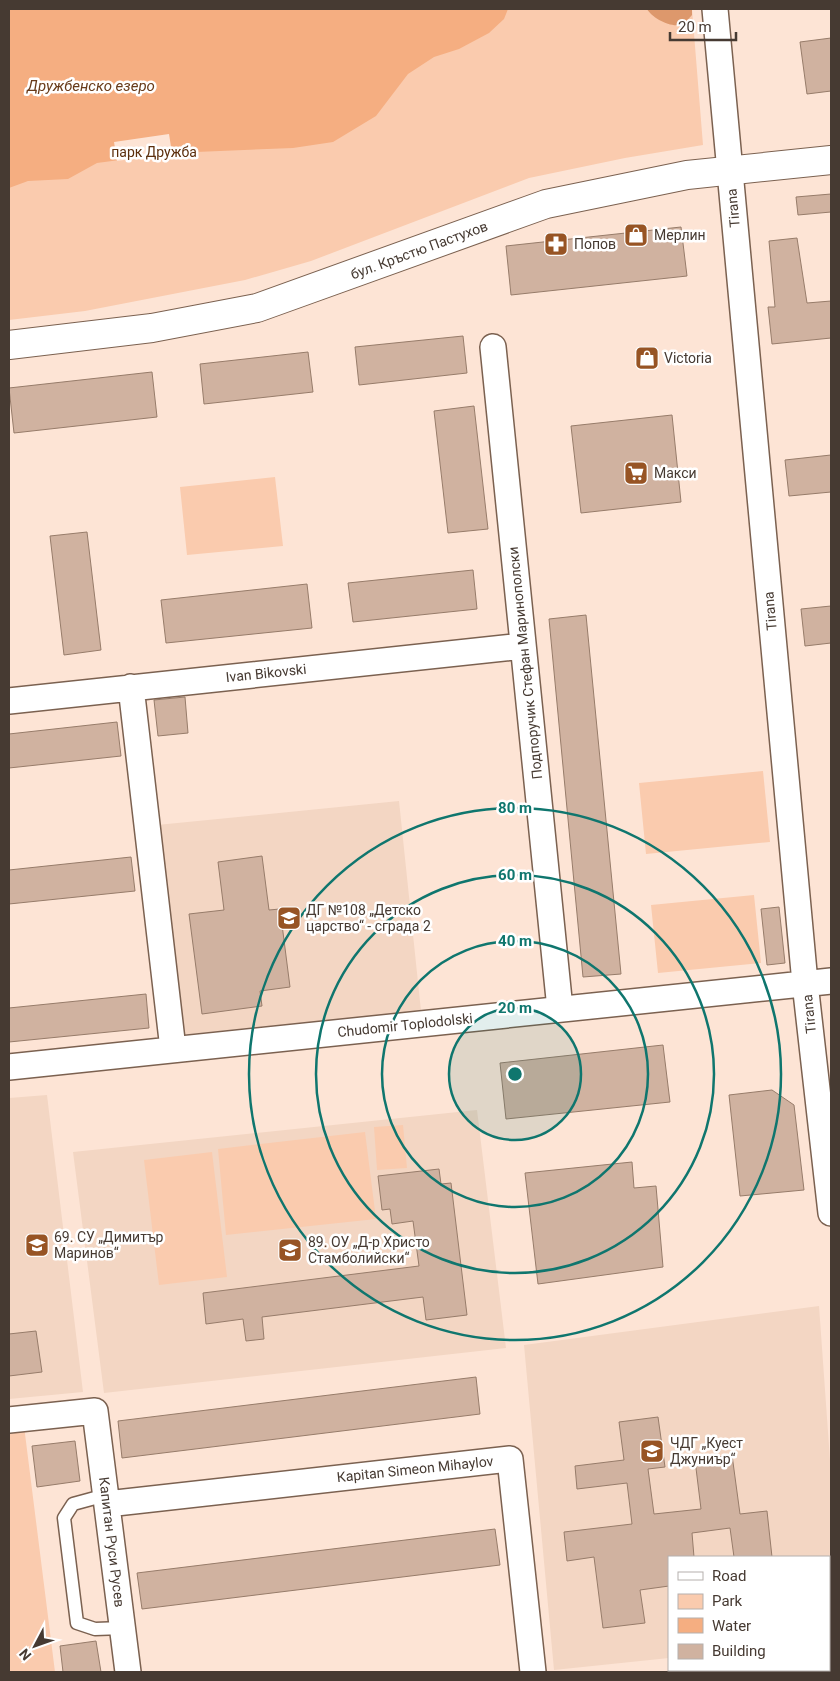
<svg xmlns="http://www.w3.org/2000/svg" width="840" height="1681" font-family="Roboto,sans-serif">
	<style>
		.built { fill: #f3d6c3 }
		.green { fill: #facbae }
		.forest { fill: #dd986c }
		.water { fill: #f5ae81 }
		.pier { fill: #fde4d5 }
		.building { fill: #d0b2a0; stroke: #977c6a }
		.lines { fill: none; stroke-linecap: round; stroke-linejoin: round }
		.service-casing { stroke: #7b6150; stroke-width: 15 }
		.minor-casing { stroke: #7b6150; stroke-width: 28 }
		.tertiary-casing { stroke: #7b6150; stroke-width: 30 }
		.service { stroke: #fff; stroke-width: 12 }
		.minor { stroke: #fff; stroke-width: 25 }
		.tertiary { stroke: #fff; stroke-width: 28 }
		.ring { fill: none; stroke: #0f766e; stroke-width: 2.5 }
		.labels { text-anchor: middle; stroke-width: 5; stroke-linejoin: round; paint-order: stroke }
		.park-label { font-size: 14px; fill: #5c2f0d; stroke: #fff }
		.street-label { font-size: 14px; fill: #463a32; stroke: #fff }
		.poi-label { font-size: 14px; fill: #463a32; stroke: #fff; text-anchor: start }
		.water-label { font-size: 15px; font-style: italic; fill: #683b1a; stroke: #fff }
		.centre { fill: #0f766e; stroke: #fff; stroke-width: 2.5 }
		.ring-label { font-size: 15px; text-anchor: middle; font-weight: bold; fill: #0f766e; stroke: #fff; stroke-width: 5; stroke-linejoin: round; paint-order: stroke }
	</style>
	<rect width="100%" height="100%" fill="#fde4d5"/>
	<path class="built" d="M 399,801 L 421,1011 L 179,1035 L 157,825 Z
		M 47,1095 L 83,1392 L 9,1399 L 9,1098 Z
		M 477,1110 L 506,1348 L 104,1393 L 73,1152 Z
		M 819,1306 L 831,1474 L 831,1641 L 829,1641 L 829,1557 L 669,1557 L 669,1658 L 554,1670 L 524,1345 Z"/>
	<path class="green" d="M 9,9 L 692,9 L 703,145 L 625,158 L 529,178 L 311,261 L 245,280 L 85,311 L 9,320 Z
		M 275,477 L 283,546 L 187,555 L 180,487 Z
		M 763,771 L 770,842 L 646,854 L 639,783 Z
		M 754,895 L 761,963 L 658,973 L 651,905 Z
		M 403,1125 L 407,1168 L 377,1170 L 374,1127 Z
		M 365,1132 L 376,1219 L 226,1235 L 218,1149 Z
		M 212,1152 L 227,1277 L 159,1285 L 144,1160 Z
		M 23,1418 L 55,1672 L 9,1672 L 9,1420 Z"/>
	<path class="forest" d="M 647,9 L 692,9 L 692,15 C 689,18 686,22 683,24 C 672,29 652,18 647,9 Z"/>
	<path class="water" d="M 9,9 L 508,9 L 504,19 L 489,33 L 459,49 L 434,57 L 408,74 L 376,116 L 333,142 L 293,148 L 172,153 L 97,163 L 68,179 L 28,181 L 9,188 Z"/>
	<path class="pier" d="M 169,134 L 172,153 L 117,161 L 114,142 Z"/>
	<path class="building" d="M 831,38 L 831,91 L 807,94 L 800,42 Z
		M 831,194 L 831,212 L 798,215 L 796,197 Z
		M 681,227 L 687,276 L 511,295 L 506,246 Z
		M 797,238 L 807,303 L 831,301 L 831,338 L 772,344 L 768,307 L 775,307 L 769,241 Z
		M 463,336 L 467,373 L 359,385 L 355,347 Z
		M 308,352 L 313,392 L 204,404 L 200,364 Z
		M 152,372 L 157,417 L 14,433 L 9,388 Z
		M 474,406 L 488,529 L 448,533 L 434,411 Z
		M 672,415 L 681,502 L 581,513 L 571,426 Z
		M 831,455 L 831,492 L 789,496 L 785,460 Z
		M 87,532 L 101,650 L 64,655 L 50,536 Z
		M 473,570 L 477,609 L 353,622 L 348,583 Z
		M 307,584 L 312,628 L 166,643 L 161,600 Z
		M 831,606 L 831,643 L 805,646 L 801,609 Z
		M 586,615 L 621,974 L 583,977 L 549,619 Z
		M 185,697 L 188,733 L 158,736 L 154,700 Z
		M 117,722 L 121,756 L 9,768 L 9,734 Z
		M 262,856 L 269,910 L 280,909 L 290,987 L 260,991 L 262,1006 L 202,1014 L 189,914 L 224,910 L 218,862 Z
		M 131,857 L 135,891 L 9,904 L 9,870 Z
		M 779,907 L 785,963 L 767,965 L 761,909 Z
		M 146,994 L 149,1028 L 9,1042 L 9,1008 Z
		M 663,1045 L 670,1102 L 506,1119 L 500,1063 Z
		M 772,1090 L 794,1105 L 804,1190 L 740,1196 L 729,1095 Z
		M 632,1162 L 634,1188 L 656,1186 L 663,1267 L 538,1284 L 525,1173 Z
		M 439,1169 L 441,1184 L 451,1183 L 467,1315 L 426,1320 L 423,1297 L 262,1317 L 264,1339 L 246,1341 L 243,1319 L 206,1324 L 203,1293 L 419,1266 L 413,1221 L 392,1224 L 390,1209 L 382,1210 L 378,1176 Z
		M 36,1331 L 42,1372 L 9,1376 L 9,1334 Z
		M 476,1377 L 480,1414 L 122,1458 L 118,1421 Z
		M 658,1417 L 665,1467 L 648,1469 L 654,1514 L 701,1509 L 695,1460 L 732,1455 L 740,1514 L 767,1511 L 772,1557 L 734,1557 L 730,1528 L 692,1533 L 694,1557 L 669,1557 L 669,1586 L 640,1590 L 645,1623 L 603,1628 L 594,1557 L 567,1561 L 564,1532 L 632,1524 L 627,1483 L 577,1489 L 575,1466 L 624,1460 L 619,1422 Z
		M 75,1441 L 80,1481 L 37,1487 L 32,1446 Z
		M 495,1529 L 500,1565 L 142,1609 L 137,1573 Z
		M 96,1641 L 101,1672 L 63,1672 L 60,1646 Z"/>
	<g class="lines">
		<g class="service-casing">
			<path id="service" d="M 106,1495 L 73,1504 L 64,1518 L 77,1623 L 95,1629 L 123,1628"/>
		</g>
		<g class="minor-casing">
			<path id="minor" d="M 715,9 L 805,983 L 831,1213
				M 493,347 L 560,1009
				M 131,687 L 173,1049
				M 9,701 L 523,646
				M 9,1067 L 831,981
				M 9,1420 L 95,1411 L 128,1672
				M 107,1504 L 510,1459 L 533,1672"/>
		</g>
		<g class="tertiary-casing">
			<path id="tertiary" d="M 9,345 L 152,328 L 257,308 L 546,204 L 687,175 L 831,160"/>
		</g>
		<use href="#service" class="service"/>
		<use href="#minor" class="minor"/>
		<use href="#tertiary" class="tertiary"/>
	</g>
	<circle cx="515" cy="1074" r="66" fill="#0f766e" fill-opacity=".12"/>
	<g class="ring">
		<circle cx="515" cy="1074" r="66"/>
		<circle cx="515" cy="1074" r="133"/>
		<circle cx="515" cy="1074" r="199"/>
		<circle cx="515" cy="1074" r="266"/>
	</g>
	<defs>
		<g id="shop-square" transform="scale(1.25)"><rect x="-9" y="-9" width="18" height="18" rx="4" fill="#975424" stroke="#fff"/><path d="M-5-2.5h2.3a2.7 3.5 0 0 1 5.4 0H5L5.5 6h-11ZM-1.5-2.5h3a1.5 2.3 0 0 0-3 0Z" fill="#fff"/></g>
		<g id="pharmacy-square" transform="scale(1.25)"><rect x="-9" y="-9" width="18" height="18" rx="4" fill="#975424" stroke="#fff"/><path d="M-2-6h4v4h4v4h-4v4h-4v-4h-4v-4h4Z" fill="#fff"/></g>
		<g id="supermarket-square" transform="scale(1.25)"><rect x="-9" y="-9" width="18" height="18" rx="4" fill="#975424" stroke="#fff"/><path d="M-6-5.5h2.5l.6 2H6L4.5 2H-2.5L-4.4-4H-6ZM-1.5 3.2a1.3 1.3 0 1 0 .1 0ZM3 3.2a1.3 1.3 0 1 0 .1 0Z" fill="#fff"/></g>
		<g id="school-square" transform="scale(1.25)"><rect x="-9" y="-9" width="18" height="18" rx="4" fill="#975424" stroke="#fff"/><path d="M0-5L7-2L0 1L-7-2ZM-4 1L0 2.5L4 1V4Q0 6-4 4Z" fill="#fff"/></g>
	</defs>
	<g fill-rule="evenodd">
		<use href="#shop-square" x="636" y="235"/>
		<use href="#pharmacy-square" x="556" y="244"/>
		<use href="#shop-square" x="647" y="358"/>
		<use href="#supermarket-square" x="636" y="473"/>
		<use href="#school-square" x="289" y="918"/>
		<use href="#school-square" x="37" y="1245"/>
		<use href="#school-square" x="290" y="1250"/>
		<use href="#school-square" x="652" y="1451"/>
	</g>
	<g class="labels">
		<g class="park-label">
			<text x="154" y="157">парк Дружба</text>
		</g>
		<g class="street-label">
			<text transform="translate(733 208) rotate(-95)" y="5">Tirana</text>
			<text transform="translate(419 250) rotate(-20)" y="5">бул. Кръстю Пастухов</text>
			<text transform="translate(770 611) rotate(-95)" y="5">Tirana</text>
			<text transform="translate(525 663) rotate(-96)" y="5">Подпоручик Стефан Маринополски</text>
			<text transform="translate(266 673) rotate(-6)" y="5">Ivan Bikovski</text>
			<text transform="translate(809 1014) rotate(-96)" y="5">Tirana</text>
			<text transform="translate(405 1025) rotate(-6)" y="5">Chudomir Toplodolski</text>
			<text transform="translate(415 1469) rotate(-6)" y="5">Кapitan Simeon Mihaylov</text>
			<text transform="translate(112 1542) rotate(83)" y="5">Капитан Руси Русев</text>
		</g>
		<g class="poi-label">
			<text x="654" y="240">Мерлин</text>
			<text x="574" y="249">Попов</text>
			<text x="664" y="363">Victoria</text>
			<text x="654" y="478">Макси</text>
			<text x="306" y="915">ДГ №108 „Детско<tspan x="306" dy="16">царство“ - сграда 2</tspan></text>
			<text x="54" y="1242">69. СУ „Димитър<tspan x="54" dy="16">Маринов“</tspan></text>
			<text x="308" y="1247">89. ОУ „Д-р Христо<tspan x="308" dy="16">Стамболийски“</tspan></text>
			<text x="670" y="1448">ЧДГ „Куест<tspan x="670" dy="16">Джуниър“</tspan></text>
		</g>
		<g class="water-label">
			<text x="91" y="91">Дружбенско езеро</text>
		</g>
	</g>
	<circle cx="515" cy="1074" r="8" class="centre"/>
	<g class="ring-label">
		<text x="515" y="813">80 m</text>
		<text x="515" y="880">60 m</text>
		<text x="515" y="946">40 m</text>
		<text x="515" y="1013">20 m</text>
	</g>
	<rect width="840" height="1681" fill="none" stroke="#463a32" stroke-width="20"/>
	<rect x="668" y="1556" width="162" height="115" fill="#ffffff" stroke="#b5b0ad"/>
	<rect x="678" y="1572" width="25" height="8" fill="#ffffff" stroke="#b5b0ad"/>
	<text x="712" y="1581" font-size="15" fill="#463a32">Road</text>
	<rect x="678" y="1594" width="25" height="15" fill="#facbae" stroke="#b5b0ad"/>
	<text x="712" y="1606" font-size="15" fill="#463a32">Park</text>
	<rect x="678" y="1618" width="25" height="15" fill="#f5ae81" stroke="#b5b0ad"/>
	<text x="712" y="1631" font-size="15" fill="#463a32">Water</text>
	<rect x="678" y="1644" width="25" height="15" fill="#d0b2a0" stroke="#b5b0ad"/>
	<text x="712" y="1656" font-size="15" fill="#463a32">Building</text>
	<g transform="translate(35 1646) rotate(229)" stroke="#ffffff" stroke-width="4" paint-order="stroke">
	<path d="M0-4L9 19L0 12L-9 19Z" fill="#463a32"/>
	<text y="-8" font-size="14" font-weight="bold" text-anchor="middle" fill="#463a32">N</text>
	</g>
	<path d="M670 32v8h66v-8" fill="none" stroke="#463a32" stroke-width="2.5"/>
	<text x="678" y="32" font-size="15" fill="#463a32" stroke="#ffffff" stroke-width="4" paint-order="stroke">20 m</text>
</svg>
